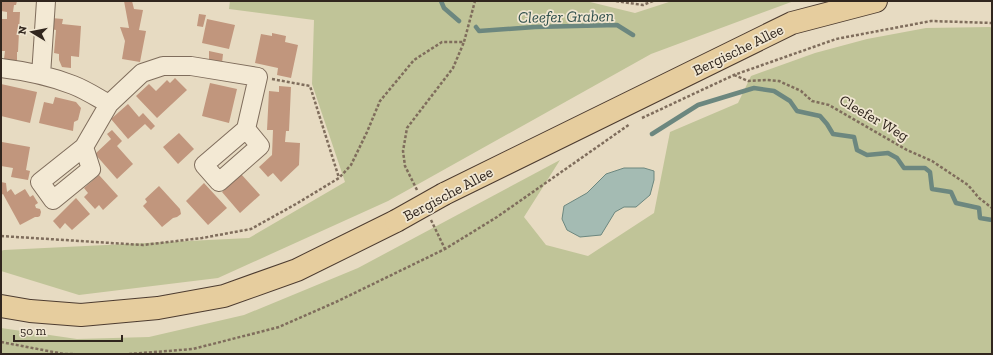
<svg xmlns="http://www.w3.org/2000/svg" width="993" height="355" font-family="'Zilla Slab',serif">
	<style>
		.green { fill: #c0c498 }
		.water { fill: #a4bbb3; stroke: #6c877f }
		.lines { fill: none; stroke-linecap: round; stroke-linejoin: round }
		.stream { stroke: #6c877f; stroke-width: 4.5 }
		.building { fill: #c1967d }
		.minor-casing { stroke: #7f6d5c; stroke-width: 20 }
		.major-casing { stroke: #4d3c30; stroke-width: 24 }
		.path { stroke: #7f6d5c; stroke-width: 2.5; stroke-dasharray: 3 2; stroke-linecap: butt }
		.minor { stroke: #f3e9d4; stroke-width: 18 }
		.major { stroke: #e6cd9e; stroke-width: 22 }
		.major-bridge-casing { stroke: #4d3c30; stroke-width: 24; stroke-linecap: butt }
		.major-bridge { stroke: #e6cd9e; stroke-width: 22 }
		.labels { text-anchor: middle; stroke-width: 3.5; stroke-linejoin: round; paint-order: stroke }
		.street-label { font-size: 15px; fill: #31261e; stroke: #f0e6d1 }
		.water-label { font-size: 16px; font-style: italic; fill: #2f4f4b; stroke: #f0e6d1 }
	</style>
	<rect width="100%" height="100%" fill="#e7dbc2"/>
	<path class="green" d="M 230,1 L 586,1 L 635,13 L 672,1 L 794,1 L 651,54 L 388,201 L 218,278 L 79,295 L 1,271 L 1,251 L 4,250 L 249,238 L 345,182 L 312,84 L 314,20 L 229,9 Z
		M 990,27 L 992,28 L 992,354 L 1,354 L 1,328 L 77,339 L 149,337 L 244,315 L 358,268 L 560,160 L 524,217 L 546,245 L 588,256 L 654,213 L 670,132 L 738,103 L 751,76 L 815,53 L 867,39 L 926,28 Z"/>
	<path class="water" d="M 624,168 L 644,168 L 654,171 L 654,180 L 650,195 L 636,207 L 624,207 L 615,212 L 601,235 L 580,237 L 567,230 L 562,219 L 564,206 L 587,193 L 606,174 Z"/>
	<g class="lines">
		<path class="stream" d="M 441,1 L 444,8 L 459,21
			M 476,27 L 479,31 L 535,27 L 617,25 L 633,35
			M 652,134 L 698,105 L 754,88 L 774,91 L 790,101 L 797,111 L 820,116 L 827,124 L 833,134 L 854,137 L 857,150 L 867,155 L 888,153 L 897,158 L 904,168 L 925,168 L 930,172 L 932,189 L 951,192 L 956,203 L 979,208 L 980,218 L 992,220"/>
	</g>
	<path class="building" d="M 1,1 L 17,1 L 16,5 L 14,5 L 13,12 L 20,12 L 18,52 L 17,52 L 17,61 L 4,59 L 5,51 L 1,51 L 1,19 L 7,19 L 7,12 L 1,11 Z
		M 124,1 L 132,1 L 134,9 L 143,10 L 139,30 L 146,31 L 140,62 L 122,59 L 125,41 L 120,27 L 129,28 Z
		M 199,14 L 206,15 L 203,27 L 197,26 Z
		M 51,18 L 63,19 L 62,24 L 81,26 L 79,57 L 71,56 L 71,68 L 62,67 L 59,60 L 59,54 L 54,53 L 56,30 L 51,29 Z
		M 207,19 L 235,25 L 229,49 L 202,43 Z
		M 272,33 L 286,36 L 285,42 L 298,45 L 291,78 L 277,75 L 278,68 L 255,63 L 261,34 L 272,36 Z
		M 209,51 L 223,54 L 222,63 L 209,61 Z
		M 175,78 L 187,90 L 157,118 L 136,96 L 149,84 L 156,91 L 167,80 L 170,83 Z
		M 210,83 L 237,89 L 229,123 L 202,116 Z
		M 1,84 L 37,92 L 30,123 L 1,116 Z
		M 279,86 L 291,87 L 289,131 L 286,131 L 285,142 L 300,143 L 299,165 L 281,182 L 273,173 L 268,177 L 259,167 L 272,155 L 273,130 L 267,130 L 269,91 L 279,92 Z
		M 55,97 L 76,102 L 81,108 L 78,120 L 74,122 L 73,131 L 39,123 L 44,102 L 53,104 Z
		M 128,104 L 139,117 L 143,113 L 155,126 L 151,130 L 145,124 L 128,139 L 111,119 Z
		M 112,130 L 122,141 L 117,146 L 133,164 L 117,179 L 95,154 L 111,139 L 107,134 Z
		M 179,133 L 194,149 L 178,164 L 163,147 Z
		M 2,142 L 30,147 L 26,170 L 30,171 L 28,180 L 11,177 L 13,168 L 1,166 Z
		M 241,174 L 260,195 L 240,213 L 222,192 Z
		M 99,175 L 118,196 L 103,210 L 99,205 L 95,209 L 84,197 L 88,193 L 84,188 Z
		M 1,182 L 6,183 L 7,192 L 11,189 L 15,195 L 25,189 L 30,197 L 33,195 L 38,203 L 35,205 L 36,208 L 40,209 L 41,212 L 40,216 L 38,217 L 35,217 L 20,225 L 3,194 L 1,195 Z
		M 204,183 L 227,208 L 208,225 L 186,201 Z
		M 159,186 L 180,209 L 181,214 L 177,217 L 173,218 L 162,227 L 143,206 L 147,202 L 145,199 Z
		M 76,198 L 90,214 L 72,230 L 65,223 L 60,229 L 53,221 Z"/>
	<g class="lines">
		<g class="minor-casing">
			<path id="minor" d="M 1,68 C 26,71 50,76 73,85 C 86,90 98,98 109,104 L 142,73 L 163,66 L 191,66 L 258,77 L 246,129 L 204,165 L 219,182 L 260,146 L 246,129
				M 41,75 L 46,1
				M 84,147 L 91,169 L 53,200 L 40,182 L 84,147 L 109,104"/>
		</g>
		<g class="major-casing">
			<path id="major" d="M 444,194 L 792,23 L 876,1
				M 1,306 L 30,311 L 81,315 L 158,308 L 224,296 L 297,270 L 396,221"/>
		</g>
		<path class="path" d="M 616,1 L 643,5 L 653,1
			M 734,75 L 748,81 L 767,80 L 779,81 L 801,91 L 812,101 L 829,105 L 907,150 L 932,161 L 968,185 L 979,198 L 992,208
			M 272,79 L 310,86 L 339,178
			M 642,118 L 734,75 L 836,39 L 931,21 L 992,23
			M 417,190 L 405,166 L 403,151 L 407,128 L 453,68 L 464,42
			M 431,220 L 445,249
			M 1,236 L 143,245 L 202,238 L 251,229 L 296,204 L 339,178 L 351,165 L 367,132 L 380,101 L 414,60 L 442,42 L 464,42 L 475,1
			M 1,342 L 64,354 L 75,354
			M 129,354 L 193,349 L 279,327 L 338,301 L 445,249 L 497,217 L 630,124"/>
		<use href="#minor" class="minor"/>
		<use href="#major" class="major"/>
		<g class="major-bridge-casing">
			<path id="major-bridge" d="M 396,221 L 444,194"/>
		</g>
		<use href="#major-bridge" class="major-bridge"/>
	</g>
	<g class="labels">
		<g class="street-label">
			<text transform="translate(738 50) rotate(-26)" y="5">Bergische Allee</text>
			<text transform="translate(874 118) rotate(30)" y="5">Cleefer Weg</text>
			<text transform="translate(448 194) rotate(-28)" y="5">Bergische Allee</text>
		</g>
		<g class="water-label">
			<text transform="translate(566 16) rotate(-1)" y="6">Cleefer Graben</text>
		</g>
	</g>
	<rect width="993" height="355" fill="none" stroke="#31261e" stroke-width="4"/>
	<g transform="translate(32 32) rotate(280)" stroke="#f0e6d1" stroke-width="3" paint-order="stroke">
	<path d="M0-3L7 15L0 10L-7 15Z" fill="#31261e"/>
	<text y="-6" font-size="11" font-weight="bold" text-anchor="middle" fill="#31261e">N</text>
	</g>
	<path d="M14 335v6h108v-6" fill="none" stroke="#31261e" stroke-width="2"/>
	<text x="20" y="335" font-size="12" fill="#31261e" stroke="#f0e6d1" stroke-width="3" paint-order="stroke">50 m</text>
</svg>
